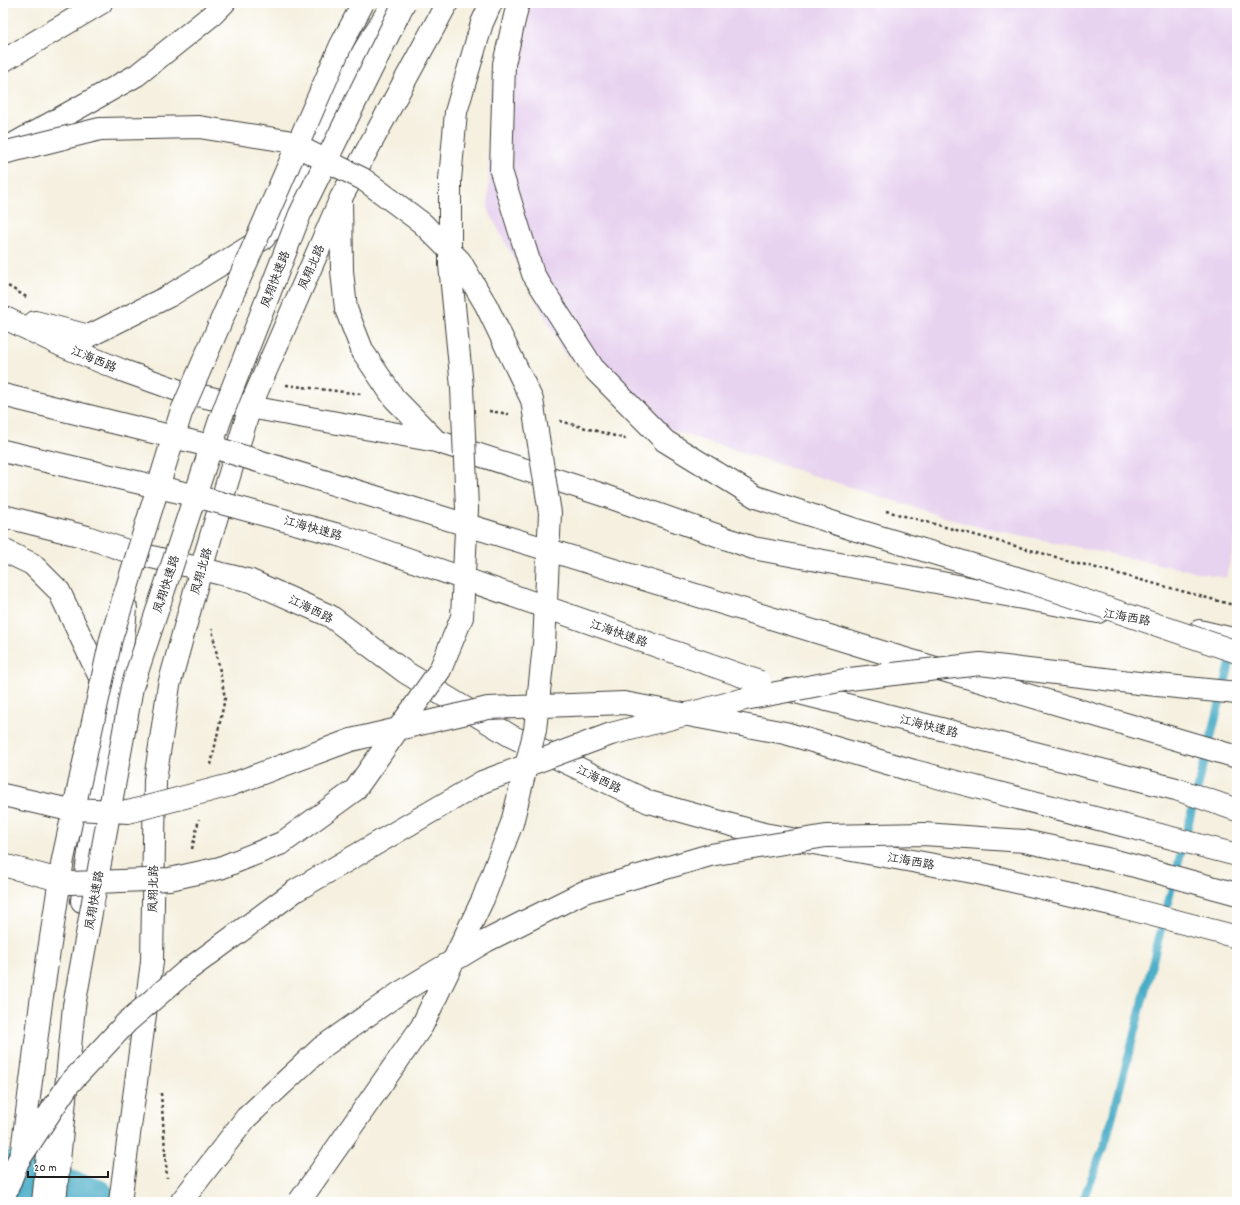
<svg xmlns="http://www.w3.org/2000/svg" width="1240" height="1205" font-family="Dekko,'LXGW WenKai TC',sans-serif">
	<style>
		.built { fill: #e7d2ef }
		.lines { fill: none; stroke-linecap: round; stroke-linejoin: round }
		.stream { stroke: #46acc6; stroke-width: 8 }
		.river { stroke: #46acc6; stroke-width: 48 }
		.secondary-casing { stroke: #3d3c39; stroke-width: 24 }
		.primary-casing { stroke: #3d3c39; stroke-width: 24 }
		.trunk-casing { stroke: #3d3c39; stroke-width: 24 }
		.path { stroke: #3d3c39; stroke-width: 2.5; stroke-dasharray: 3 3; stroke-linecap: butt }
		.secondary { stroke: #fff; stroke-width: 22 }
		.primary { stroke: #fff; stroke-width: 22 }
		.trunk { stroke: #fff; stroke-width: 22 }
		.trunk-bridge-casing { stroke: #3d3c39; stroke-width: 24; stroke-linecap: butt }
		.trunk-bridge { stroke: #fff; stroke-width: 22 }
		.labels { text-anchor: middle; stroke-width: 4; stroke-linejoin: round; paint-order: stroke }
		.street-label { font-size: 12px; fill: #1c1c1c; stroke: #fff }
	</style>
	<rect width="100%" height="100%" fill="#fff"/>
	<filter id="ink" filterUnits="userSpaceOnUse"><feTurbulence type="fractalNoise" baseFrequency=".025" numOctaves="2"/><feDisplacementMap in="SourceGraphic" scale="8" xChannelSelector="R" yChannelSelector="G"/><feConvolveMatrix kernelMatrix="1 2 1 2 8 2 1 2 1" color-interpolation-filters="sRGB"/></filter>
	<filter id="wash" filterUnits="userSpaceOnUse"><feTurbulence type="fractalNoise" baseFrequency=".012" numOctaves="4" result="noise"/><feDisplacementMap in="SourceGraphic" scale="16" xChannelSelector="R" yChannelSelector="G"/><feGaussianBlur stdDeviation="0.9" result="paint"/><feColorMatrix in="noise" values="0 0 0 0 0 0 0 0 0 0 0 0 0 0 0 0 0 1.4 0 .05"/><feComposite in="paint" operator="in"/></filter>
	<g filter="url(#wash)">
		<rect width="100%" height="100%" fill="#f5f0df"/>
		<path class="built" d="M 510,3 L 1237,3 L 1237,533 L 1226,578 L 967,524 L 649,423 L 564,353 L 488,210 L 490,97 Z"/>
		<g class="lines">
			<path class="stream" d="M 1082,1202 L 1107,1138 L 1233,652"/>
			<path class="river" d="M 3,1174 L 93,1202"/>
		</g>
	</g>
	<g filter="url(#ink)">
		<g class="lines">
			<g class="secondary-casing">
				<path id="secondary" d="M 271,230 L 348,77 L 393,3
					M 82,901 L 102,763 L 116,711 L 126,608
					M 43,1202 L 53,1106
					M 120,1202 L 152,962 L 155,780 L 169,685 L 201,569 L 250,407 L 341,198 L 447,3"/>
			</g>
			<g class="primary-casing">
				<path id="primary" d="M 341,198 L 342,271 L 346,309 L 363,352 L 394,398 L 436,441
					M 3,317 L 63,346 L 121,370 L 180,391 L 250,407 L 436,441 L 606,496 L 753,548 L 1098,612
					M 35,322 L 89,336 L 169,296 L 264,238
					M 3,516 L 87,537 L 127,551 L 251,581 L 330,616 L 405,672 L 511,736 L 649,802 L 764,834 L 978,873 L 1115,905 L 1237,937
					M 3,550 L 32,564 L 59,591 L 116,711
					M 1199,631 L 1237,640"/>
			</g>
			<g class="trunk-casing">
				<path id="trunk" d="M 3,61 L 101,3
					M 3,150 L 137,75 L 212,15 L 224,3
					M 450,180 L 456,112 L 482,23 L 491,3
					M 885,653 L 1237,757
					M 788,690 L 1176,789 L 1237,810
					M 55,1202 L 74,1006
					M 181,1202 L 246,1118"/>
			</g>
			<path class="path" d="M 3,283 L 28,298
				M 286,385 L 361,394
				M 489,411 L 509,414
				M 560,421 L 626,439
				M 886,511 L 1237,606
				M 211,765 L 225,698 L 212,629
				M 192,849 L 199,819
				M 161,1093 L 167,1178"/>
			<use href="#secondary" class="secondary"/>
			<use href="#primary" class="primary"/>
			<use href="#trunk" class="trunk"/>
			<g class="trunk-bridge-casing">
				<path id="trunk-bridge" d="M 518,3 L 504,64 L 501,171 L 533,274 L 593,368 L 665,441 L 756,497 L 853,529 L 1030,582 L 1237,652
					M 3,153 L 100,129 L 199,127 L 287,141 L 363,179 L 422,223 L 460,261 L 486,305 L 532,400 L 550,513 L 544,645 L 535,730 L 512,823 L 483,899 L 422,1026 L 299,1202
					M 3,395 L 206,445 L 885,653
					M 3,451 L 188,494 L 339,535 L 760,682
					M 3,795 L 61,808 L 128,812 L 230,785 L 351,740 L 488,708 L 624,703 L 785,733 L 914,771 L 1237,855
					M 3,865 L 71,883 L 170,879 L 220,868 L 282,843 L 355,790 L 440,670 L 462,617 L 467,509 L 462,387 L 450,265 L 450,180
					M 74,1006 L 132,687 L 220,420 L 300,214 L 404,3
					M 246,1118 L 321,1048 L 398,994 L 486,941 L 584,892 L 710,855 L 826,836 L 924,834 L 1024,841 L 1116,861 L 1237,894
					M 22,1151 L 41,1003 L 63,859 L 111,639 L 181,413 L 341,45 L 363,3
					M 3,1199 L 18,1161 L 69,1084 L 127,1022 L 185,972 L 295,891 L 482,782 L 611,734 L 745,699 L 850,679 L 980,664 L 1138,683 L 1237,693"/>
			</g>
			<use href="#trunk-bridge" class="trunk-bridge"/>
		</g>
	</g>
	<g class="labels">
		<g class="street-label">
			<text transform="translate(311 267) rotate(-66)" y="4">凤翔北路</text>
			<text transform="translate(275 279) rotate(-69)" y="4">凤翔快速路</text>
			<text transform="translate(94 359) rotate(23)" y="4">江海西路</text>
			<text transform="translate(313 528) rotate(16)" y="4">江海快速路</text>
			<text transform="translate(201 571) rotate(-74)" y="4">凤翔北路</text>
			<text transform="translate(166 584) rotate(-72)" y="4">凤翔快速路</text>
			<text transform="translate(311 609) rotate(26)" y="4">江海西路</text>
			<text transform="translate(1127 617) rotate(10)" y="4">江海西路</text>
			<text transform="translate(619 633) rotate(19)" y="4">江海快速路</text>
			<text transform="translate(929 726) rotate(14)" y="4">江海快速路</text>
			<text transform="translate(599 779) rotate(26)" y="4">江海西路</text>
			<text transform="translate(911 861) rotate(10)" y="4">江海西路</text>
			<text transform="translate(153 889) rotate(-89)" y="4">凤翔北路</text>
			<text transform="translate(94 900) rotate(-80)" y="4">凤翔快速路</text>
		</g>
	</g>
	<rect width="1240" height="1205" fill="none" stroke="#fff" stroke-width="16"/>
	<path d="M28 1171v6h80v-6" fill="none" stroke="#1c1c1c" stroke-width="2"/>
	<text x="34" y="1171" font-size="12" fill="#1c1c1c" stroke="#ffffff" stroke-width="3" paint-order="stroke">20 m</text>
</svg>
